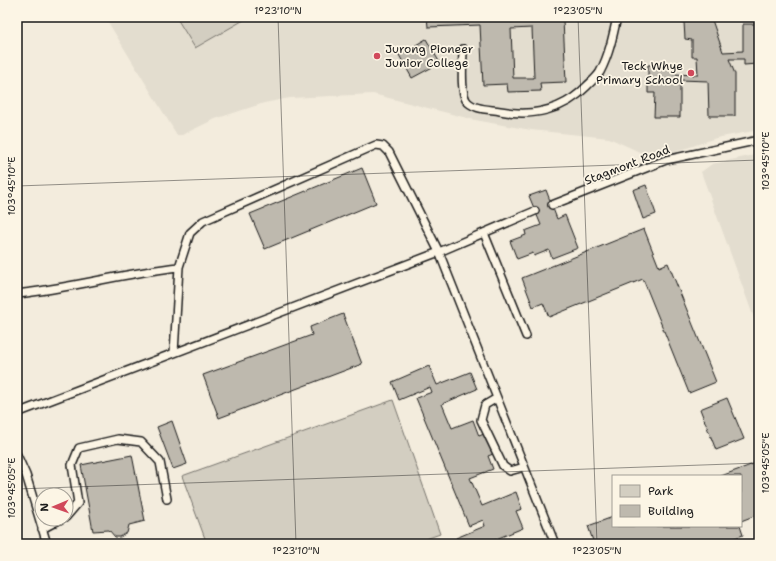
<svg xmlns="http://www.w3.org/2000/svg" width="776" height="561" font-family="'Shantell Sans',sans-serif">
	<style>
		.built { fill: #e3ddcf }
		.green { fill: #d3cec1; stroke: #78756e }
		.building { fill: #beb9ae; stroke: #1c1c1c; fill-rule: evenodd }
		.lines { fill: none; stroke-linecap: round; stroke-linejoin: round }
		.service-casing { stroke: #1c1c1c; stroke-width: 10 }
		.service { stroke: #fcf5e5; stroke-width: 7 }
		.ticks { fill: none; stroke: #1c1c1c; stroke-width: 1; stroke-opacity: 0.45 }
		.poi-dot { fill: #d1495b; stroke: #fcf5e5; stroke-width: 1.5 }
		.labels { text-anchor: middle; stroke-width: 3.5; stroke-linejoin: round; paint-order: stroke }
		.poi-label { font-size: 12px; fill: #1c1c1c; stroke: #fcf5e5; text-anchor: start }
		.street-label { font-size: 12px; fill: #1c1c1c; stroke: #fcf5e5 }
		.neatline { fill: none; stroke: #1c1c1c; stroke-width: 1.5 }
		.ticks-label { font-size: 10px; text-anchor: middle; fill: #1c1c1c }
	</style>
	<rect width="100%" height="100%" fill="#f3ecdd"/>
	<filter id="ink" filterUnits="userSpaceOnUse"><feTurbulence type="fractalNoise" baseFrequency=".025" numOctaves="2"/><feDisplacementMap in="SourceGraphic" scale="8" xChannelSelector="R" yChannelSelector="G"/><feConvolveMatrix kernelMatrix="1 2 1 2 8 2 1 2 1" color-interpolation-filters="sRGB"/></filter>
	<g filter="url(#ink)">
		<path class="built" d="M 105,17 L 759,17 L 759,130 L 716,138 L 655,159 L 609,138 L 531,130 L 475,120 L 373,94 L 290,98 L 264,103 L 215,119 L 182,135 L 177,135 Z
			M 759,154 L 759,332 L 701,172 L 712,164 Z"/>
		<path class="green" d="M 176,17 L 249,17 L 195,48 Z
			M 393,400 L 440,534 L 412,544 L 207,544 L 182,476 Z"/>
		<path class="building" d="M 427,17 L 443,17 L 443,20 L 462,20 L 461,17 L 476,17 L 476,19 L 480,19 L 480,17 L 506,17 L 511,18 L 511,22 L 532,21 L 532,17 L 578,17 L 578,19 L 563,20 L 566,82 L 540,83 L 541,91 L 508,92 L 507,84 L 483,85 L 480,25 L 428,27 ZM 532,28 L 534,78 L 513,78 L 511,29 Z
			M 677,17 L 711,17 L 723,52 L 743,51 L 743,24 L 759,24 L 759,92 L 757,64 L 744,65 L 744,59 L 729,59 L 735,74 L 735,116 L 709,116 L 708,81 L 680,80 L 680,117 L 654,117 L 655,93 L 648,93 L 648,65 L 673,65 L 673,74 L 698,75 L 697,57 L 692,57 L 692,40 L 685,39 L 684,22 L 677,22 Z
			M 426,39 L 440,63 L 412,78 L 399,55 Z
			M 362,168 L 376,203 L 265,249 L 250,214 Z
			M 646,185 L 656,214 L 643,219 L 633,190 Z
			M 546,190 L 557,219 L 565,215 L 578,248 L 552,258 L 549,250 L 534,256 L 533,253 L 517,259 L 510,241 L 526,235 L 525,231 L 541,225 L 529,196 Z
			M 644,229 L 659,267 L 668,263 L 716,382 L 689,393 L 643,279 L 549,317 L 543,303 L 533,307 L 522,278 Z
			M 343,314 L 362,364 L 219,418 L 203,375 L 312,335 L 310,327 Z
			M 429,366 L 437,385 L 470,372 L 477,389 L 442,404 L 452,428 L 473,420 L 479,436 L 484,434 L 493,454 L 488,456 L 493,469 L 470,478 L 482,506 L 516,492 L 522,509 L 516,511 L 523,528 L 484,544 L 458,544 L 456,538 L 485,526 L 483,520 L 469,526 L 416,398 L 432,392 L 430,387 L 399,400 L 392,382 Z
			M 727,398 L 744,439 L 716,450 L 700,409 Z
			M 172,421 L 187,464 L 173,469 L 157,427 Z
			M 132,455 L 145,521 L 129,525 L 127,533 L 120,537 L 115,537 L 109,530 L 93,531 L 81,465 Z
			M 759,462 L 759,514 L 741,521 L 741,476 L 721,476 Z
			M 613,517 L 613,526 L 740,526 L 743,535 L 719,544 L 594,544 L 588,526 Z"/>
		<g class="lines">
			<g class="service-casing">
				<path id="service" d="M 463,49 C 463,62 460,90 466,100 C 473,110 490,109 500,111 C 533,117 564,110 587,86 C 591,82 597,77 600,72 C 609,55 613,36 617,17
					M 552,205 L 666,160 L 759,140
					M 484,233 L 526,336
					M 17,294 C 72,288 124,273 179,267
					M 174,353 L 179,267 L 190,233 L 203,221 L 376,145 L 383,146 L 389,152 L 439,252 L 555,544
					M 497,398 L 485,405 L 481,420 L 503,466 L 510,471 L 524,467
					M 17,413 L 439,252 L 535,211
					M 17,455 L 26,475 L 47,544
					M 66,517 L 78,503 L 72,465 L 79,448 L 118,439 L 141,442 L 160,462 L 167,499
					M 42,529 L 61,519"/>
			</g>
			<use href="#service" class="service"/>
		</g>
	</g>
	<path class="ticks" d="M 278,17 L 296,544M 578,17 L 597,544M 17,186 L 759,160M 17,489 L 759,463"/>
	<g class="poi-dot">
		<circle cx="377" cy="56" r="4"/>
		<circle cx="691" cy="73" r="4"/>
	</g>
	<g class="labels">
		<g class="poi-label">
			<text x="385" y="53">Jurong Pioneer<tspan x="385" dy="14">Junior College</tspan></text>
			<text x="683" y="70" text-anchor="end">Teck Whye<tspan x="683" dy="14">Primary School</tspan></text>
		</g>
		<g class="street-label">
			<text transform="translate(627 165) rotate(-21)" y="4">Stagmont Road</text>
		</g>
	</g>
	<rect width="776" height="561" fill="none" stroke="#fcf5e5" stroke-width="44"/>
	<rect x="612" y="475" width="130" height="52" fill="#fcf5e5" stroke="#a29e95"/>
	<rect x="620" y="485" width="20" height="12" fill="#d3cec1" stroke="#a29e95"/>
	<text x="648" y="495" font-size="12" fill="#1c1c1c">Park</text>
	<rect x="620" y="505" width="20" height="12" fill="#beb9ae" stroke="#a29e95"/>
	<text x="648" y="515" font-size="12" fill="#1c1c1c">Building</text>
	<g transform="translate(54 507) rotate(268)"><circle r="19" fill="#fcf5e5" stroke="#a29e95"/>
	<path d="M0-3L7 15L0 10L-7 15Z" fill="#d1495b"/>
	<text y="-6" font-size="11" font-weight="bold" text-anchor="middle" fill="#1c1c1c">N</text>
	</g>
	<rect x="22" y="22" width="732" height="517" class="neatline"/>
	<g class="ticks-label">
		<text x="278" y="14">1°23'10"N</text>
		<text x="578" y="14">1°23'05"N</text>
		<text transform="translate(765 161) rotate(-90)" y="4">103°45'10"E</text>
		<text transform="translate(11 186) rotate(-90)" y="4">103°45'10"E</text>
		<text transform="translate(765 463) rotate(-90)" y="4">103°45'05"E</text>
		<text transform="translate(11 488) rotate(-90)" y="4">103°45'05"E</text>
		<text x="296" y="554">1°23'10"N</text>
		<text x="597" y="554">1°23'05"N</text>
	</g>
</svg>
